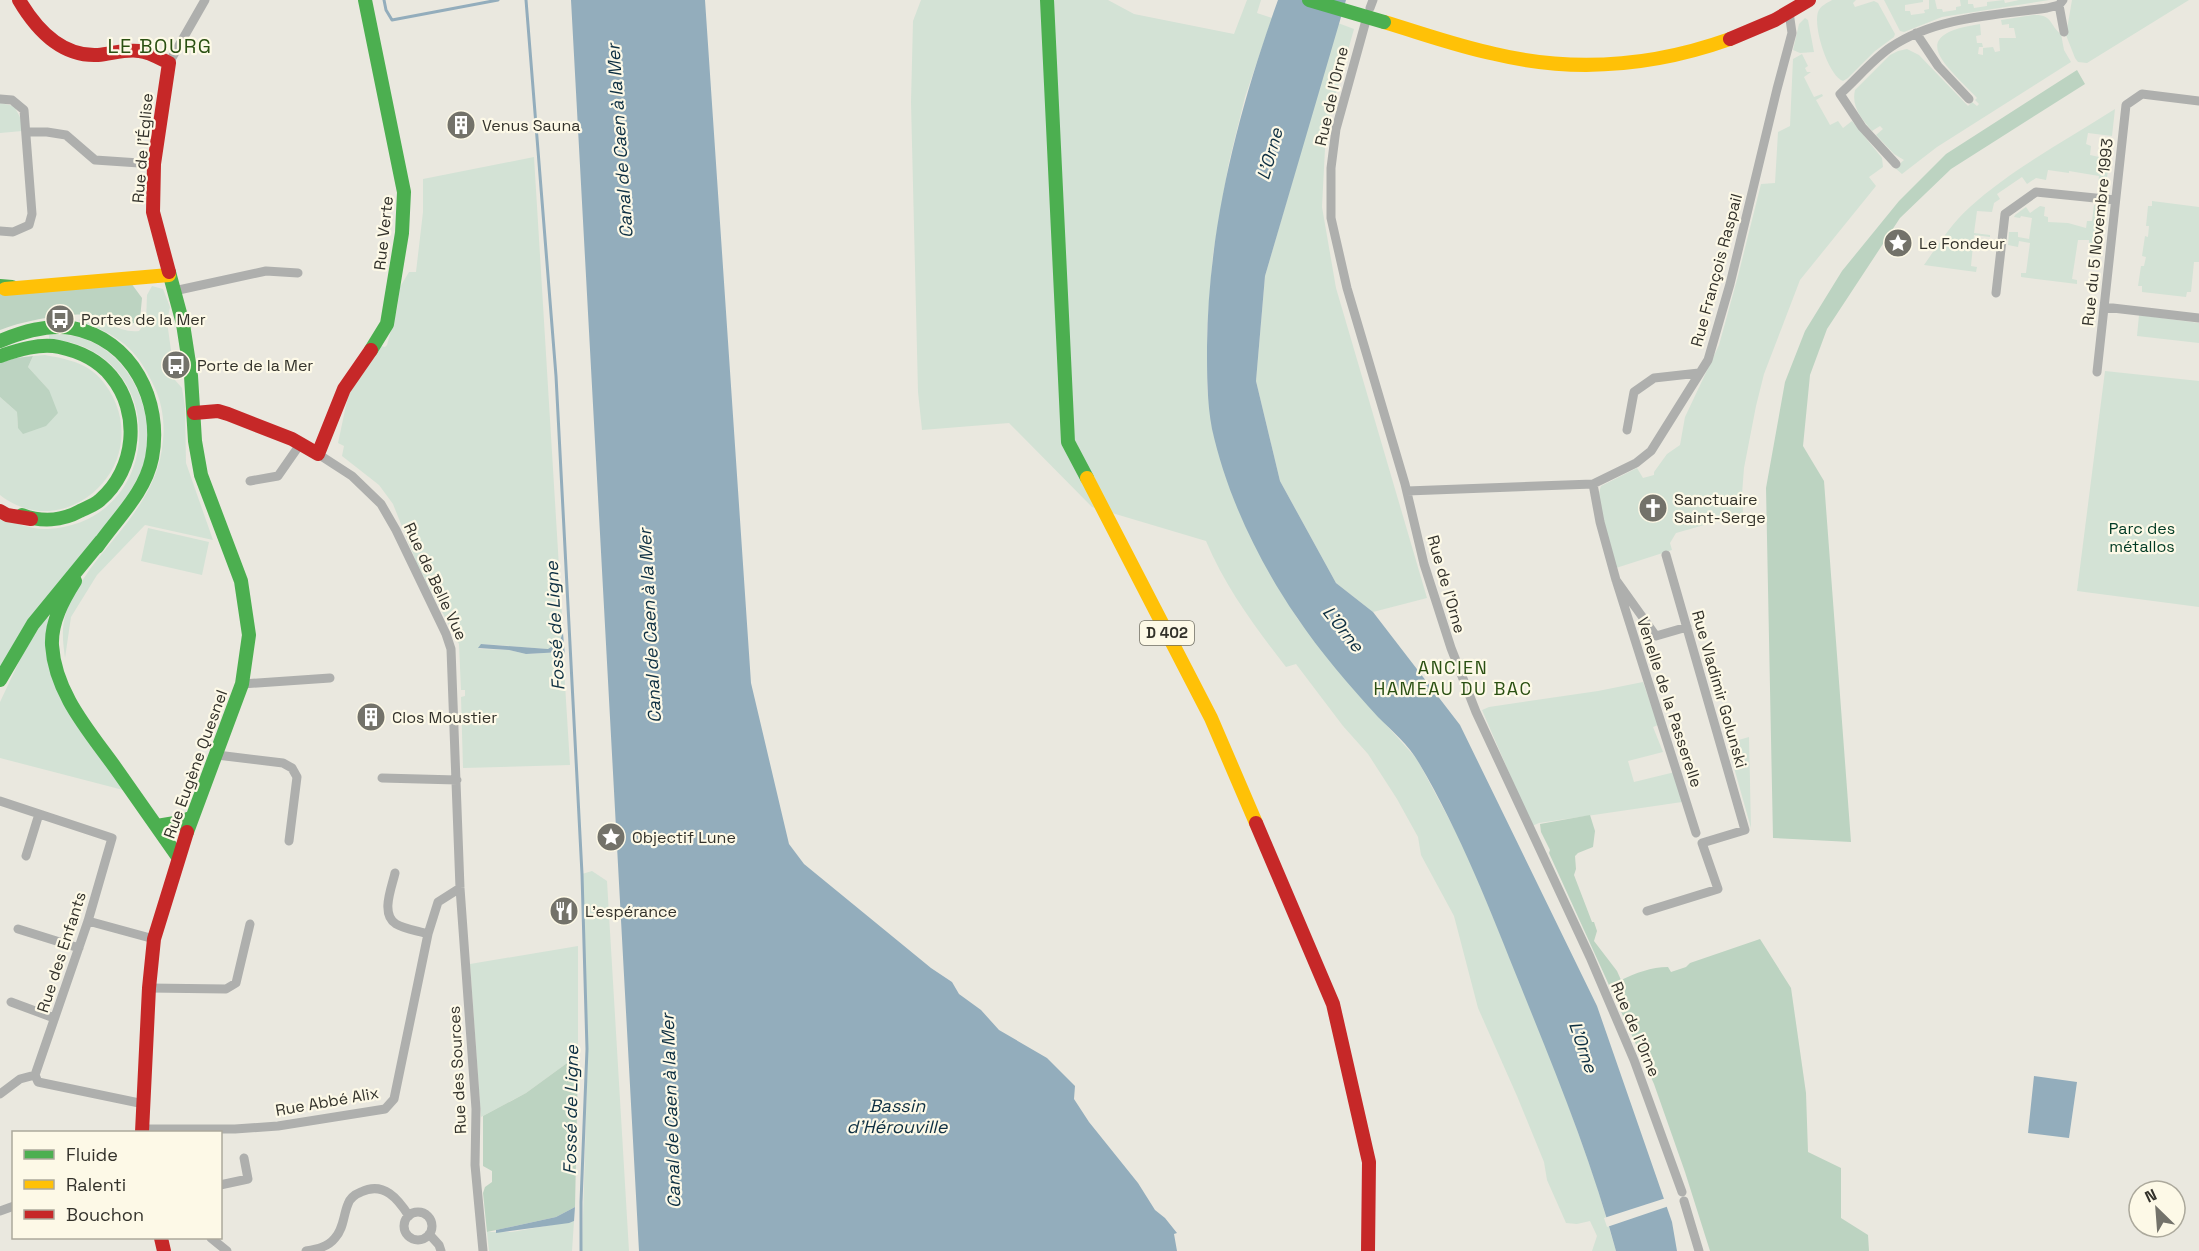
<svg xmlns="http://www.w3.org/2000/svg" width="2199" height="1251" font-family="'Space Grotesk',sans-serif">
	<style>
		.green { fill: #d3e2d5 }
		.forest { fill: #bcd3c1 }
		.water { fill: #93adbc }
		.pier { fill: #eae8df }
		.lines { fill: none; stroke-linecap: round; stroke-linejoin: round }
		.stream { stroke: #93adbc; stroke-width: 3 }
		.street { stroke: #aeafad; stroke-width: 9 }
		.fast { stroke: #4caf50; stroke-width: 14 }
		.slow { stroke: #ffc107; stroke-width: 14 }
		.jam { stroke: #c62828; stroke-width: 14 }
		.fast-bridge { stroke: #4caf50; stroke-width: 14 }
		.labels { text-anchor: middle; stroke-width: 4.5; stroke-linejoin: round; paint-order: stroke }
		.shield { fill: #fdf9e7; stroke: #706e63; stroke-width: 1.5 }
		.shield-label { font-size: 15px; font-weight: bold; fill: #33322b }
		.street-label { font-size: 16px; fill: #33322b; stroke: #fdf9e7 }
		.poi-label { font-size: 16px; fill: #33322b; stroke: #fdf9e7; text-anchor: start }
		.park-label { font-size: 16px; fill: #003a24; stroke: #fdf9e7 }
		.water-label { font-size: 18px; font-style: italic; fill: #0d2f42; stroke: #fdf9e7 }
		.neighbourhood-label { font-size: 18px; letter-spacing: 1.5px; fill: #2a5012; stroke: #fdf9e7 }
		.quarter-label { font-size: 20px; letter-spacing: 1.5px; fill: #2a5012; stroke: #fdf9e7 }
	</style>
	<rect width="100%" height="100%" fill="#eae8df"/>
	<path class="green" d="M 921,0 L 1108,0 L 1134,14 L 1234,34 L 1247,0 L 1261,0 L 1257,13 L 1272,18 L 1245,97 L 1229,162 L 1213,254 L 1207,328 L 1207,388 L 1213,432 L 1233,497 L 1261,557 L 1297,618 L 1351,686 L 1417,759 L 1465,849 L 1554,1065 L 1596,1183 L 1616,1251 L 1592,1251 L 1597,1236 L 1590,1221 L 1577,1224 L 1566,1223 L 1547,1180 L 1544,1162 L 1517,1096 L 1478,1008 L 1454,916 L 1421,855 L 1418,837 L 1397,799 L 1368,754 L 1343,726 L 1296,664 L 1286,667 C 1255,627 1226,588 1206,541 L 1092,507 L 1009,423 L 922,430 L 918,392 L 911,102 L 913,21 Z
		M 1832,0 L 1856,0 L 1853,3 L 1855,7 L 1874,1 L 1878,3 L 1895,34 L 1894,37 L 1875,51 L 1848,78 L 1843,81 C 1828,75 1813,27 1818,12 C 1820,6 1827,3 1832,0 Z
		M 1884,0 L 1923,0 L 1923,2 L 1905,5 L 1905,11 L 1910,11 L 1911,15 L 1925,13 L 1924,10 L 1929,9 L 1929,0 L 1935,0 L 1937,9 L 1942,9 L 1943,12 L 1956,10 L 1956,7 L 1961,6 L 1960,0 L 1968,0 L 1968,4 L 1973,4 L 1974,8 L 1987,6 L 1987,2 L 2004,0 L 2005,3 L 2019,0 L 2049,0 L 1942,17 L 1904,32 L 1900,31 Z
		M 2072,0 L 2189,0 L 2087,63 L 2078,62 L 2075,58 L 2066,35 Z
		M 2033,15 C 2053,14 2049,25 2061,34 L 2064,50 L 2071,62 L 1937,147 L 1902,174 L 1895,168 L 1904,160 L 1894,154 L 1876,135 L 1883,129 L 1880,126 L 1872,131 C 1862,119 1851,107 1855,90 L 1890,55 L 1898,51 L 1907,49 L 1919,55 L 1968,106 L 1972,102 L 1977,106 L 1979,104 L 1975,100 L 1977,98 C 1945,64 1905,35 1980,24 L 1981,35 L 1976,36 L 1977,43 L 1982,43 L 1983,47 L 1979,47 L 1978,54 L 1983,55 L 1983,48 L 1993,47 L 1995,52 L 2000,51 L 1999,38 L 2016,38 L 2014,28 L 2009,28 L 2009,24 L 2002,25 L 2001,20 Z
		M 1805,18 L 1808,20 L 1814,52 L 1800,53 L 1793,50 L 1799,24 Z
		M 1338,23 L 1354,29 L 1326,129 L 1322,207 L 1336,288 L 1427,598 L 1373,612 L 1336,583 L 1280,481 L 1256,381 L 1265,276 Z
		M 1802,54 L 1808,66 L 1805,68 L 1807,72 L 1811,72 L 1804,77 L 1814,97 L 1822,94 L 1823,96 L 1816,100 L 1830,125 L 1838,121 L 1843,128 L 1852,121 L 1882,158 L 1883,167 L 1869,177 L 1876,186 L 1800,280 L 1764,374 L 1756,406 L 1744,468 L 1742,494 L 1743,514 L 1676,533 L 1670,543 L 1672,550 L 1616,568 C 1610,548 1593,506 1601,486 L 1637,468 L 1643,478 L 1654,475 L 1654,472 L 1667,454 L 1680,445 L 1685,417 L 1719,345 L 1738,276 L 1761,184 L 1775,183 L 1778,132 L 1790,126 L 1793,59 Z
		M 0,103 L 14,106 L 21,119 L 22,131 L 0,133 Z
		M 2115,109 L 2112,136 L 2088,133 L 2086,144 L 2091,146 L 2090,155 L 2099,157 L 2101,152 L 2110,153 L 2106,186 L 2098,185 L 2099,176 L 2069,171 L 2069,173 L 2048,170 L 2046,180 L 2036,178 L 2027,184 L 2022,177 L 1997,194 L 2000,199 L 1994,203 L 1992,212 L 1977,211 L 1974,233 L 1990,235 L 1990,237 L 1974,235 L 1971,266 L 1977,267 L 1976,272 L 1924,265 C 1938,245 1951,224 1970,207 C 2013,168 2067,140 2115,109 Z
		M 534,157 L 563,633 L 559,642 L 548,649 L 482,644 L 479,649 L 509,650 L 526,654 L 563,652 L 570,765 L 463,768 L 461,697 L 465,696 L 465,690 L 461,690 L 459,644 L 417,564 L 393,504 L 379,485 L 342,456 L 344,446 L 338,443 L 348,396 L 355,383 L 381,346 L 385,347 L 387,345 L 397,309 L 400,287 L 409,272 L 416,272 L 423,212 L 423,179 Z
		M 2152,201 L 2199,207 L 2199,262 L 2194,262 L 2191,292 L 2187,292 L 2186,297 L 2142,292 L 2142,286 L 2138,286 L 2141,266 L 2144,266 L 2146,257 L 2142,256 L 2145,236 L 2148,237 L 2149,226 L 2146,226 L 2148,206 L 2152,206 Z
		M 2094,205 L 2104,206 L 2098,246 L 2089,245 L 2089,240 L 2078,240 L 2072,279 L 2077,280 L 2077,284 L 2021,277 L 2021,273 L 2026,273 L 2030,243 L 2019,241 L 2018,247 L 2008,245 L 2009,232 L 2018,232 L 2018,237 L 2029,239 L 2032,218 L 2021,216 L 2020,218 L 2014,217 L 2015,215 L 2026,207 L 2030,213 L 2040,206 L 2045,207 L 2044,216 L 2048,217 L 2048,222 L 2068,223 L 2086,228 L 2087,221 L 2092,221 Z
		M 152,286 L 163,289 L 170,307 L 167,321 L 175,380 L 182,388 L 185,407 L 186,463 L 213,540 L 145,525 L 97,575 L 71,617 L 65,658 C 63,642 61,629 66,613 C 70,596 81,583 90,569 C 121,528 159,494 163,440 C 165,423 162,402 154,386 C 136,347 118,335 78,320 C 100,314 117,334 139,331 L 146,322 L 147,295 Z
		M 2139,315 L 2199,323 L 2199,343 L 2137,336 Z
		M 49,335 C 55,335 61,334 67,335 C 121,341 153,399 147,449 C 146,464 137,479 130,492 L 0,667 L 0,517 C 15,523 32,530 48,529 C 168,522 171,347 49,339 Z
		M 45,355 C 61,358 79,361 92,371 C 102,378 112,393 116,404 C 144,475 61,543 0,495 L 0,397 L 17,412 L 18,428 L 49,390 L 28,367 L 33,356 Z
		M 2105,371 L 2199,381 L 2199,607 L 2077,591 Z
		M 148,528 L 209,542 L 202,575 L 141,561 Z
		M 46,617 L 49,619 C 35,688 88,740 127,791 L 0,758 L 0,702 L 24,651 Z
		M 1643,682 L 1658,725 L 1653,727 L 1663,752 L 1628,761 L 1634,782 L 1675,772 L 1682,802 L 1539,823 L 1532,826 L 1482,710 L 1489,707 L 1598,691 Z
		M 1749,737 L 1751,828 L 1729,750 L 1736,748 L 1735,741 Z
		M 592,871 L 607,881 L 629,1251 L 582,1251 L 588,1049 L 582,874 Z
		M 578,946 L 578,1052 L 574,1058 L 526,1093 L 481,1117 L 470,964 Z
		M 574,1221 L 572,1251 L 489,1251 L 487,1232 L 512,1232 Z"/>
	<path class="forest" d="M 2077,70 L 2085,84 L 1951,169 L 1900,218 L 1827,329 L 1810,375 L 1803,446 L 1824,481 L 1851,842 L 1773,838 L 1766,488 L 1785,382 L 1805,331 L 1842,271 L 1899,201 L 1946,154 Z
		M 131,283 L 142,298 L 140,319 C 127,332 109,317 93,315 C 70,312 21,321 0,330 L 0,293 Z
		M 33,356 L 28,367 L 49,390 L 58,413 L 46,426 L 23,434 L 18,428 L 17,412 L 0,397 L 0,363 L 16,358 Z
		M 1590,815 L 1595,831 L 1593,847 L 1578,853 L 1575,856 L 1576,869 L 1574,875 L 1592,922 L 1594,922 L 1597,931 L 1594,941 L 1617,971 L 1621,980 C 1636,973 1651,967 1668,967 L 1671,972 L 1686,967 L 1690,963 L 1760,939 L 1791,988 L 1806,1093 L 1808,1152 L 1841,1168 L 1841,1218 L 1868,1235 L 1869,1251 L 1710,1251 L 1685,1172 L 1654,1084 L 1549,853 L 1550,850 L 1541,832 L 1540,824 Z
		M 574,1058 L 578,1062 L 575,1207 L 556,1217 L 487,1232 L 483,1193 L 485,1187 L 492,1182 L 492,1171 L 483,1166 L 483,1116 L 526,1093 Z"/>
	<path class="water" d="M 571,0 L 705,0 L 751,683 L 789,844 L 804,864 L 931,968 L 952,982 L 959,994 L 981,1010 L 999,1030 L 1047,1058 L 1075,1086 L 1074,1099 L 1089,1122 L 1138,1183 L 1155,1210 L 1165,1218 L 1177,1233 L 1174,1234 L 1177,1251 L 639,1251 Z
		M 1278,0 L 1346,0 L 1265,276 L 1256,381 L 1280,481 L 1336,583 L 1373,612 L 1460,725 L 1597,1006 L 1672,1222 L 1677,1251 L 1616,1251 C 1592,1161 1556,1074 1521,987 C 1490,910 1461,834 1419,763 C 1409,745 1392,731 1378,717 C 1349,685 1320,652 1296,616 C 1258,560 1227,496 1212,429 C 1207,402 1207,375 1207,347 C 1208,228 1238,111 1278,0 Z
		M 563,633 L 565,656 L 562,652 L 526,654 L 509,650 L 478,648 L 481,644 L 548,649 L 559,642 Z
		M 2034,1076 L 2077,1082 L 2069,1138 L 2028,1133 Z
		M 575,1207 L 574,1221 L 569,1223 L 496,1233 L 496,1230 L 556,1217 Z"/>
	<path class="pier" d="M 1666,1198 L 1669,1206 L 1607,1227 L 1604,1218 Z"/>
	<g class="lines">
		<path class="stream" d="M 384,0 L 386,10 L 392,20 L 498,0
			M 526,0 L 556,376 L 582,874 L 587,1049 L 581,1202 L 581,1251"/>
		<path class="street" d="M 2059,5 L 2064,32
			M 1370,8 L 1373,0
			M 1365,24 L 1336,129 L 1331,168 L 1331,218 L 1347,288 L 1405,484 L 1424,564 L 1451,648 L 1476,712 L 1590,957 L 1634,1060 L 1682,1192
			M 1916,33 L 1938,66 L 1969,99
			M 169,63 L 205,0
			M 0,99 L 12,100 L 24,110 L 32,214 L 29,225 L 13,232 L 0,231
			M 27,132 L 47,132 L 66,135 L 95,160 L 154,164
			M 1896,164 L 1862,127 L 1840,94 C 1857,79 1872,60 1891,47 C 1936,17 1995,15 2047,8 L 2059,5 L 2063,0
			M 174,291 L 266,271 L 298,273
			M 1996,293 L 2005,214 L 2036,192 L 2115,200
			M 2104,307 L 2199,318
			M 2097,372 L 2126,105 L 2142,94 L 2199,101
			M 1627,430 L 1634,392 L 1654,378 L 1699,373
			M 318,454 L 352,476 L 381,504 L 396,530 L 446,634 L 451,649 L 460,888 L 476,1109 L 475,1165 L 483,1251
			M 250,481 L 278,476 L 301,443
			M 1593,484 L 1600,522 L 1616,580 L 1656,636 L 1687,627
			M 1407,491 L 1593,484 L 1636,463 L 1651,451 L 1708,360 L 1730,284 L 1777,89 L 1792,33 L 1789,12
			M 1616,580 L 1696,833
			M 242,684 L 330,678
			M 217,755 L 283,763 L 292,768 L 297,777 L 289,841
			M 382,778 L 457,780
			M 0,801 L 112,838 L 88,921 L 35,1075
			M 26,856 L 39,814
			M 395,873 C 392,887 380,914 396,924 C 404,929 419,931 428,934
			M 1647,911 L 1718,889 L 1702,843 L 1745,830 L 1666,555
			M 88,921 L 154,939
			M 18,929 L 79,948
			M 149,988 L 226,989 L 236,983 L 250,924
			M 11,1002 L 54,1018
			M 35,1075 L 38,1082 L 144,1104
			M 0,1094 L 20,1079 L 35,1075
			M 142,1129 L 235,1129 L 278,1126 L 385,1109 L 394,1099 L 428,934 L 438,902 L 460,888
			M 220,1185 L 248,1179 L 244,1158
			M 1684,1201 L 1699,1251
			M 0,1211 L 14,1206
			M404 1226a14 14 0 1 1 28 0a14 14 0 1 1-28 0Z
			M 429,1234 L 439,1245 L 441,1251
			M 211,1238 L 227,1251
			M 306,1251 C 317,1249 328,1247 335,1238 C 344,1228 343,1216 348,1204 C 350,1198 356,1194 361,1192 C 384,1181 398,1199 409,1216"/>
		<path class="fast" d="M 365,0 L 404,192 L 402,233 L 387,324 L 371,350
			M 1047,0 L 1068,442 L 1087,478
			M 169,272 L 183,324 L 191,376 L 195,441 L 201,475 L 241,581 L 249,635 L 242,684 L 187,832
			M 0,286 L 12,287
			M 0,341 C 22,332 47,324 72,328 C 132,339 163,401 152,458 C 145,493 117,518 97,547
			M 0,356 C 18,350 40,343 59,347 C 78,351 98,360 111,376 C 141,412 136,469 100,500 C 95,505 86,508 80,511 C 62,521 41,522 22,515
			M 75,581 C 63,600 51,622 52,645 C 55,694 90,732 117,770 C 137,799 158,828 178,857
			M 0,680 L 33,624 L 101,541
			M 157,826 L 181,822 L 192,817"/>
		<path class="slow" d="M 1384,22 C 1421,33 1457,46 1495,54 C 1574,73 1654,66 1730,39
			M 5,289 L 169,275
			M 1087,478 L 1211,718 L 1256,823"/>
		<path class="jam" d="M 19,0 C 36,29 61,57 98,55 C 111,54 125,49 139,51 C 150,52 159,58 169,63 L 154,164 L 153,212 L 169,272
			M 1730,39 L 1775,20 L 1809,0
			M 194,413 L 218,411 L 228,414 L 292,439 L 318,454 L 344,389 L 371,350
			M 0,511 L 7,515 L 31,519
			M 1256,823 L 1333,1004 L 1369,1162 L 1368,1251
			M 142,1132 L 149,988 L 154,939 L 187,832
			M 161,1238 L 164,1251"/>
		<path class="fast-bridge" d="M 1309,0 L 1384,22"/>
	</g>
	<defs>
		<g id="building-disc" transform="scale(1.5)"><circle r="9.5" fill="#73726a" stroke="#fdf9e7"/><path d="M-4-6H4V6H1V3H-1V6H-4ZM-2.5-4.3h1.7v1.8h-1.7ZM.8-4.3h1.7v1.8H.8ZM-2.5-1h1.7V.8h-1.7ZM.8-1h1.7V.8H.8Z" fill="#fff"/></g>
		<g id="sight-disc" transform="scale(1.5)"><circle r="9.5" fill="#73726a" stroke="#fdf9e7"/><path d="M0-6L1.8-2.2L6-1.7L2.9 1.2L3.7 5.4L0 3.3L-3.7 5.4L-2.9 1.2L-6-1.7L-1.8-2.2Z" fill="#fff"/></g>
		<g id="bus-disc" transform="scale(1.5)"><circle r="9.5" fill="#73726a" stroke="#fdf9e7"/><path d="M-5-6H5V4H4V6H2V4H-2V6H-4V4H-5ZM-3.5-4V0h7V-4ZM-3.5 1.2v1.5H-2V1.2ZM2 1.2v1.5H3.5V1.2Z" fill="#fff"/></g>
		<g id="church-disc" transform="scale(1.5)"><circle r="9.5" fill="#73726a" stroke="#fdf9e7"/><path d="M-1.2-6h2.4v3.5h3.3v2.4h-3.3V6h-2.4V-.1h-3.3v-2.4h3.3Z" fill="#fff"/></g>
		<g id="restaurant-disc" transform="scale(1.5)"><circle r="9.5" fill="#73726a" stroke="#fdf9e7"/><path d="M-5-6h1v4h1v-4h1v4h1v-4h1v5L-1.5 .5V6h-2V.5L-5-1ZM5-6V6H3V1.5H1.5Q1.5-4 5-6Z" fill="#fff"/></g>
	</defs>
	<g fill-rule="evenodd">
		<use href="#building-disc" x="461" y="125"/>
		<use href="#sight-disc" x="1898" y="243"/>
		<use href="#bus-disc" x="60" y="319"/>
		<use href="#bus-disc" x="176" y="365"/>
		<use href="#church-disc" x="1653" y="508"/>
		<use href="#building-disc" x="371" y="717"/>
		<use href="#sight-disc" x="611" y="837"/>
		<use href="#restaurant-disc" x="564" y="911"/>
	</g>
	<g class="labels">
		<rect class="shield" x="1140" y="621" width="54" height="24" rx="4.5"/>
		<g class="shield-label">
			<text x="1167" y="638">D 402</text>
		</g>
		<g class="street-label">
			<text transform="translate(1331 96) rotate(-77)" y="6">Rue de l'Orne</text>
			<text transform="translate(142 148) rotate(-85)" y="6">Rue de l'Église</text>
			<text transform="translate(2097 232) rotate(-84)" y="6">Rue du 5 Novembre 1993</text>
			<text transform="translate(383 233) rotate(-84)" y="6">Rue Verte</text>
			<text transform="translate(1716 270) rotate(-75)" y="6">Rue François Raspail</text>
			<text transform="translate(436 581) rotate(65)" y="6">Rue de Belle Vue</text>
			<text transform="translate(1447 584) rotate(74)" y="6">Rue de l'Orne</text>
			<text transform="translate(1720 689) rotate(74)" y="6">Rue Vladimir Golunski</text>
			<text transform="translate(1670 702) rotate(72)" y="6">Venelle de la Passerelle</text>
			<text transform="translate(195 764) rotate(-70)" y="6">Rue Eugène Quesnel</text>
			<text transform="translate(61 952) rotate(-72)" y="6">Rue des Enfants</text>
			<text transform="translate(1636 1029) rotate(67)" y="6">Rue de l'Orne</text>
			<text transform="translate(457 1070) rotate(-93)" y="6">Rue des Sources</text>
			<text transform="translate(327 1101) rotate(-10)" y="6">Rue Abbé Alix</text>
		</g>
		<g class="poi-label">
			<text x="482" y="131">Venus Sauna</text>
			<text x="1919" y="249">Le Fondeur</text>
			<text x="81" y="325">Portes de la Mer</text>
			<text x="197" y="371">Porte de la Mer</text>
			<text x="1674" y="505">Sanctuaire<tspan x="1674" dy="18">Saint-Serge</tspan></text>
			<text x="392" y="723">Clos Moustier</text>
			<text x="632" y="843">Objectif Lune</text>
			<text x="585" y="917">L’espérance</text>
		</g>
		<g class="park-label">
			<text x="2142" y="534">Parc des<tspan x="2142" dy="18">métallos</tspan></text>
		</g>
		<g class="water-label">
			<text transform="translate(620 141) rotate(-94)" y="6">Canal de Caen à la Mer</text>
			<text transform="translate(1270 154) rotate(-74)" y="6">L'Orne</text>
			<text transform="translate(555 626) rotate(-93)" y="6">Fossé de Ligne</text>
			<text transform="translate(650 626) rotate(-93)" y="6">Canal de Caen à la Mer</text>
			<text transform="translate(1343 629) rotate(51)" y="6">L'Orne</text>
			<text transform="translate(1583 1047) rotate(71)" y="6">L'Orne</text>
			<text x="897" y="1112">Bassin<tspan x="897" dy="21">d'Hérouville</tspan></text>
			<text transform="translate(571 1110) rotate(-89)" y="6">Fossé de Ligne</text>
			<text transform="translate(671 1111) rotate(-92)" y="6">Canal de Caen à la Mer</text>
		</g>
		<g class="neighbourhood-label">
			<text x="1453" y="674">ANCIEN<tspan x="1453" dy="21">HAMEAU DU BAC</tspan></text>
		</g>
		<g class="quarter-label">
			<text x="160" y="53">LE BOURG</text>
		</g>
	</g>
	<rect x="12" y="1131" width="210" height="108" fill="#fdf9e7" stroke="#aca99c" stroke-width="1.5"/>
	<rect x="24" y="1150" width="30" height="9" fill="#4caf50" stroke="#aca99c" stroke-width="1.5"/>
	<text x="66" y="1161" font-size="18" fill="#33322b">Fluide</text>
	<rect x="24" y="1180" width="30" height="9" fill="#ffc107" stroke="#aca99c" stroke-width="1.5"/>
	<text x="66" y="1191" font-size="18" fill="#33322b">Ralenti</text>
	<rect x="24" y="1210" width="30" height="9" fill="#c62828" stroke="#aca99c" stroke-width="1.5"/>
	<text x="66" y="1221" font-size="18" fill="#33322b">Bouchon</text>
	<g transform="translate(2157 1209) rotate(335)"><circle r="28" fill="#fdf9e7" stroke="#aca99c" stroke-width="1.5"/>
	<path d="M0-4.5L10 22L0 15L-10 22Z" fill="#73726a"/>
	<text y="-9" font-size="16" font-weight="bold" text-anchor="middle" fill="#33322b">N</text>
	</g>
</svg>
